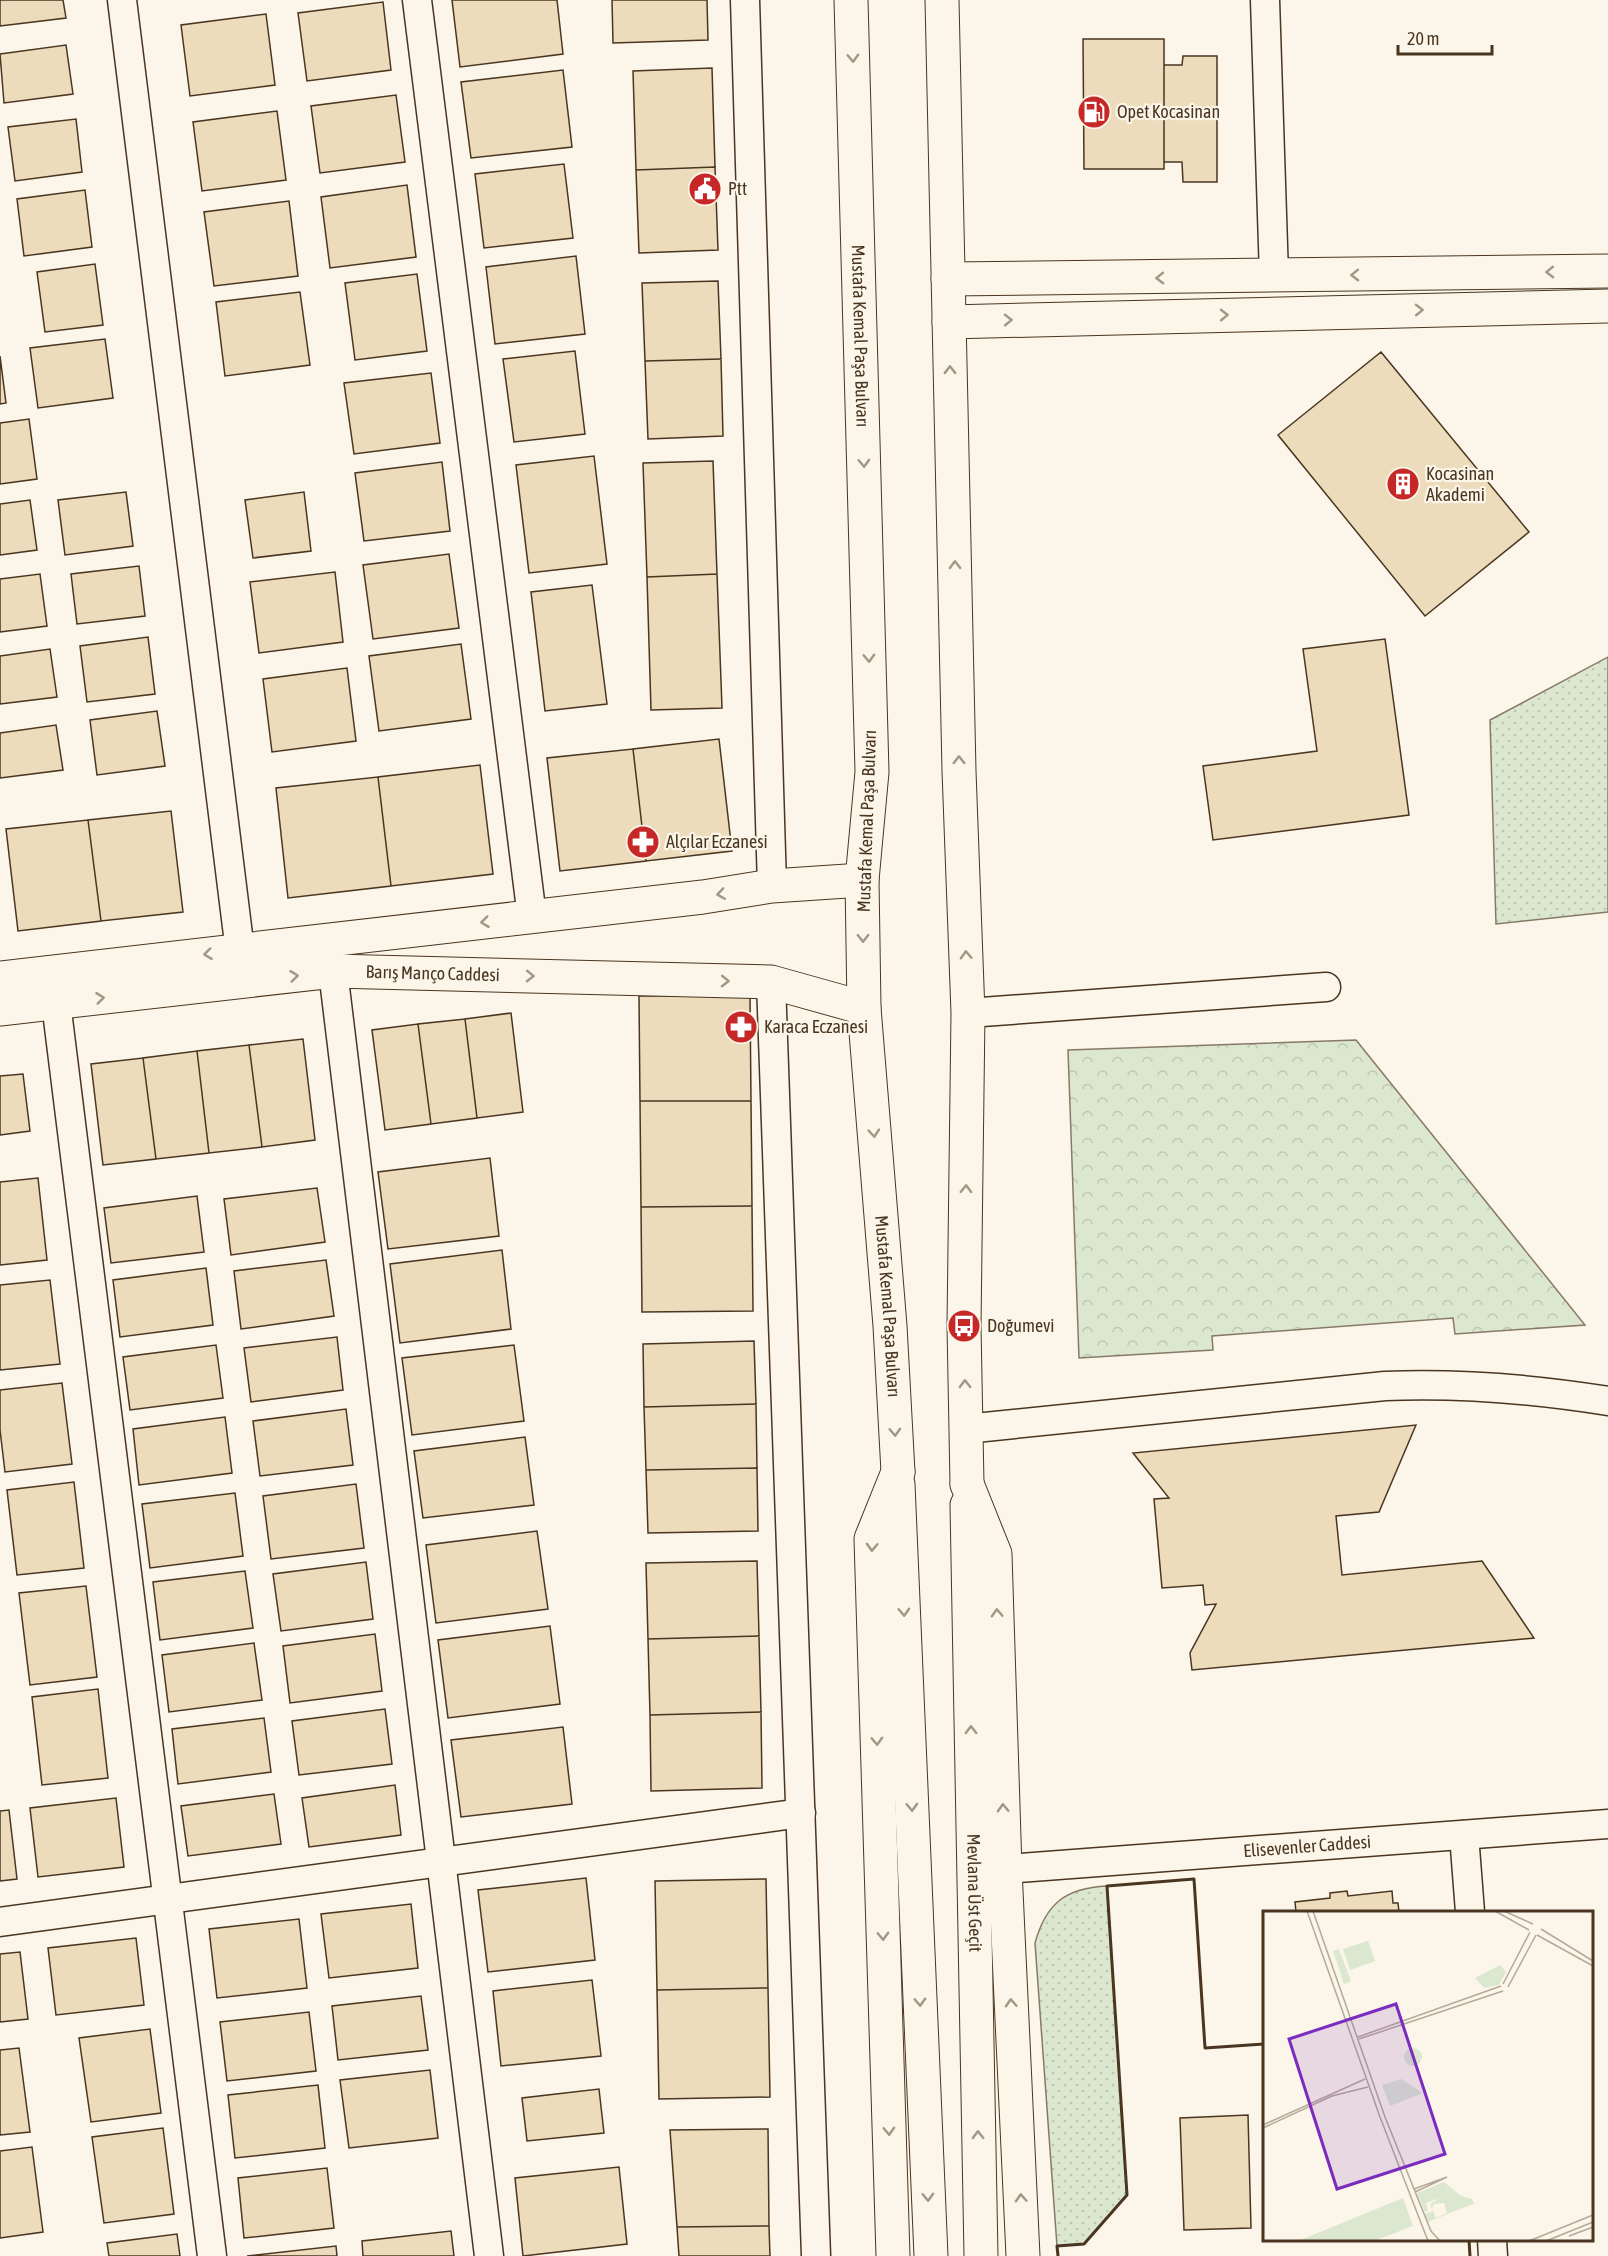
<svg xmlns="http://www.w3.org/2000/svg" width="1608" height="2256" font-family="'Asap Condensed',sans-serif">
	<style>
		.grass { fill: url(#grass-dots); stroke: #887966; stroke-width: 1.5 }
		.park { fill: url(#park-crowns); stroke: #887966; stroke-width: 1.5 }
		.building { fill: #ecdcbc; stroke: #4a3520; stroke-width: 1.5 }
		.lines { fill: none; stroke-linecap: round; stroke-linejoin: round }
		.street-casing { stroke: #4a3520; stroke-width: 31 }
		.secondary-casing { stroke: #4a3520; stroke-width: 35 }
		.primary-casing { stroke: #4a3520; stroke-width: 35 }
		.highway-casing { stroke: #4a3520; stroke-width: 35 }
		.street { stroke: #fbf6e9; stroke-width: 28 }
		.secondary { stroke: #fbf6e9; stroke-width: 33 }
		.primary { stroke: #fbf6e9; stroke-width: 33 }
		.highway { stroke: #fbf6e9; stroke-width: 33 }
		.wall { stroke: #4a3520; stroke-width: 3 }
		.oneway { stroke: #a29684 }
		.labels { text-anchor: middle; stroke-width: 4.5; stroke-linejoin: round; paint-order: stroke }
		.poi-label { font-size: 18px; fill: #4a3520; stroke: #fbf6e9; text-anchor: start }
		.street-label { font-size: 18px; fill: #4a3520; stroke: #fbf6e9 }
		.inset-road { fill: none; stroke: #b4a999; stroke-width: 1.5 }
		.view { fill: #7b2cbf; fill-opacity: 0.15; stroke: #7b2cbf; stroke-width: 3 }
		.inset-edge { fill: none; stroke: #4a3520; stroke-width: 3 }
	</style>
	<defs>
		<pattern id="grass-dots" width="8" height="8" patternUnits="userSpaceOnUse" patternTransform="scale(1.5)"><rect width="8" height="8" fill="#dce7d0"/><path d="M2 2h.1M6 6h.1" fill="none" stroke="#bec7b2" stroke-width="1.8" stroke-linecap="round"/></pattern>
		<pattern id="park-crowns" width="20" height="18" patternUnits="userSpaceOnUse" patternTransform="scale(1.5)"><rect width="20" height="18" fill="#dce7d0"/><path d="M2 6a3 3 0 1 1 6 0M12 15a3 3 0 1 1 6 0" fill="none" stroke="#bec7b2"/></pattern>
	</defs>
	<rect width="100%" height="100%" fill="#fbf6e9"/>
	<path class="grass" d="M 1608,657 L 1608,912 L 1496,924 L 1490,720 Z
		M 1107,1886 L 1127,2195 L 1084,2244 L 1057,2246 L 1035,1943 C 1046,1903 1066,1888 1107,1886 Z"/>
	<path class="park" d="M 1356,1040 L 1585,1325 L 1455,1334 L 1453,1318 L 1212,1336 L 1213,1350 L 1079,1358 L 1068,1050 Z"/>
	<path class="building" d="M 0,0 L 63,0 L 66,18 L 0,26 Z
		M 452,0 L 557,0 L 563,54 L 460,67 Z
		M 612,0 L 707,0 L 708,40 L 613,43 Z
		M 383,2 L 391,70 L 307,81 L 298,13 Z
		M 266,14 L 275,85 L 190,96 L 181,25 Z
		M 1083,39 L 1164,39 L 1164,169 L 1084,169 Z
		M 66,45 L 73,94 L 4,103 L 0,54 Z
		M 1183,56 L 1217,56 L 1217,182 L 1183,182 L 1182,162 L 1164,162 L 1164,65 L 1182,65 Z
		M 712,68 L 715,167 L 636,170 L 633,71 Z
		M 563,70 L 572,147 L 471,158 L 461,82 Z
		M 396,95 L 405,162 L 320,173 L 311,106 Z
		M 277,111 L 286,180 L 202,191 L 193,122 Z
		M 76,119 L 82,172 L 15,181 L 8,127 Z
		M 564,164 L 573,238 L 484,248 L 475,174 Z
		M 715,167 L 718,250 L 639,253 L 636,170 Z
		M 407,185 L 416,257 L 330,268 L 321,197 Z
		M 85,190 L 92,247 L 24,256 L 17,199 Z
		M 289,201 L 298,276 L 214,286 L 204,212 Z
		M 576,256 L 585,334 L 495,344 L 486,267 Z
		M 95,264 L 103,325 L 45,332 L 37,272 Z
		M 417,274 L 427,351 L 355,360 L 345,283 Z
		M 718,281 L 721,359 L 645,361 L 642,283 Z
		M 300,292 L 310,365 L 225,376 L 216,302 Z
		M 105,339 L 113,398 L 38,408 L 30,348 Z
		M 575,351 L 585,434 L 514,442 L 503,359 Z
		M 1381,352 L 1529,532 L 1425,616 L 1278,435 Z
		M 0,356 L 6,403 L 0,404 Z
		M 721,359 L 723,436 L 648,439 L 645,361 Z
		M 431,373 L 440,443 L 354,454 L 344,383 Z
		M 29,419 L 37,479 L 0,484 L 0,423 Z
		M 594,456 L 607,564 L 529,573 L 516,465 Z
		M 713,461 L 717,574 L 647,577 L 643,463 Z
		M 442,462 L 450,531 L 364,541 L 355,473 Z
		M 126,492 L 133,546 L 65,555 L 58,500 Z
		M 304,492 L 311,551 L 253,558 L 245,500 Z
		M 30,500 L 37,550 L 0,555 L 0,504 Z
		M 449,554 L 459,628 L 373,639 L 363,565 Z
		M 139,566 L 145,616 L 77,624 L 71,574 Z
		M 335,572 L 343,642 L 259,653 L 250,582 Z
		M 40,574 L 47,626 L 0,632 L 0,579 Z
		M 717,574 L 722,708 L 651,710 L 647,577 Z
		M 592,585 L 607,704 L 545,711 L 531,592 Z
		M 148,637 L 155,694 L 87,702 L 80,646 Z
		M 1385,639 L 1409,815 L 1213,840 L 1203,766 L 1317,751 L 1303,649 Z
		M 461,644 L 471,719 L 379,731 L 369,656 Z
		M 50,649 L 57,697 L 0,704 L 0,656 Z
		M 347,668 L 356,741 L 272,752 L 263,679 Z
		M 157,711 L 165,766 L 97,775 L 90,720 Z
		M 56,725 L 63,770 L 0,778 L 0,733 Z
		M 719,739 L 732,851 L 646,861 L 633,749 Z
		M 633,749 L 646,861 L 560,871 L 547,758 Z
		M 480,765 L 493,874 L 391,886 L 378,777 Z
		M 378,777 L 391,886 L 288,898 L 276,788 Z
		M 171,811 L 183,912 L 101,921 L 88,820 Z
		M 88,820 L 101,921 L 18,931 L 6,829 Z
		M 750,995 L 751,1101 L 640,1101 L 639,996 Z
		M 511,1013 L 523,1112 L 477,1118 L 465,1019 Z
		M 465,1019 L 477,1118 L 431,1124 L 418,1024 Z
		M 418,1024 L 431,1124 L 385,1130 L 372,1030 Z
		M 303,1039 L 315,1140 L 262,1147 L 249,1045 Z
		M 249,1045 L 262,1147 L 209,1153 L 197,1051 Z
		M 197,1051 L 209,1153 L 156,1159 L 143,1058 Z
		M 143,1058 L 156,1159 L 103,1165 L 91,1064 Z
		M 23,1074 L 30,1131 L 0,1135 L 0,1076 Z
		M 640,1101 L 751,1101 L 752,1206 L 641,1207 Z
		M 490,1158 L 499,1236 L 388,1249 L 378,1172 Z
		M 38,1178 L 47,1260 L 0,1265 L 0,1182 Z
		M 317,1188 L 325,1242 L 231,1255 L 224,1199 Z
		M 197,1196 L 204,1252 L 111,1263 L 104,1208 Z
		M 752,1206 L 753,1311 L 642,1312 L 641,1207 Z
		M 502,1250 L 511,1329 L 400,1343 L 390,1264 Z
		M 326,1260 L 334,1316 L 241,1329 L 234,1271 Z
		M 206,1268 L 213,1325 L 120,1337 L 113,1280 Z
		M 50,1280 L 60,1364 L 0,1370 L 0,1285 Z
		M 337,1337 L 343,1390 L 251,1402 L 244,1348 Z
		M 754,1341 L 756,1404 L 644,1407 L 643,1344 Z
		M 216,1345 L 223,1398 L 130,1410 L 123,1357 Z
		M 514,1345 L 524,1421 L 412,1435 L 402,1358 Z
		M 62,1383 L 72,1464 L 5,1472 L 0,1430 L 0,1390 Z
		M 756,1404 L 757,1468 L 646,1470 L 644,1407 Z
		M 346,1409 L 353,1465 L 260,1476 L 253,1421 Z
		M 225,1417 L 232,1473 L 139,1485 L 133,1429 Z
		M 1416,1425 L 1379,1512 L 1336,1516 L 1342,1575 L 1482,1561 L 1534,1638 L 1192,1670 L 1190,1653 L 1216,1604 L 1205,1605 L 1203,1585 L 1162,1588 L 1154,1499 L 1169,1498 L 1133,1453 Z
		M 525,1437 L 534,1505 L 423,1518 L 414,1451 Z
		M 757,1468 L 758,1531 L 648,1533 L 646,1470 Z
		M 74,1482 L 84,1568 L 17,1575 L 7,1490 Z
		M 356,1484 L 364,1548 L 271,1559 L 263,1496 Z
		M 235,1493 L 243,1556 L 150,1568 L 142,1504 Z
		M 537,1531 L 548,1609 L 436,1623 L 426,1545 Z
		M 757,1561 L 759,1636 L 648,1639 L 646,1563 Z
		M 366,1562 L 373,1619 L 281,1631 L 273,1574 Z
		M 245,1571 L 253,1628 L 160,1640 L 153,1582 Z
		M 86,1586 L 97,1677 L 30,1685 L 19,1593 Z
		M 550,1626 L 560,1704 L 448,1718 L 438,1640 Z
		M 375,1634 L 382,1691 L 290,1703 L 283,1646 Z
		M 759,1636 L 761,1712 L 650,1715 L 648,1639 Z
		M 254,1643 L 262,1700 L 169,1712 L 162,1655 Z
		M 98,1689 L 108,1778 L 42,1785 L 32,1697 Z
		M 385,1709 L 392,1764 L 299,1775 L 292,1721 Z
		M 761,1712 L 762,1788 L 651,1791 L 650,1715 Z
		M 264,1718 L 271,1772 L 178,1784 L 172,1729 Z
		M 563,1727 L 572,1804 L 461,1817 L 451,1740 Z
		M 395,1785 L 401,1835 L 309,1847 L 302,1798 Z
		M 274,1794 L 281,1844 L 188,1856 L 181,1806 Z
		M 116,1798 L 124,1867 L 38,1877 L 30,1808 Z
		M 9,1810 L 17,1879 L 0,1881 L 0,1811 Z
		M 586,1878 L 595,1960 L 488,1972 L 478,1890 Z
		M 766,1879 L 768,1988 L 657,1990 L 655,1881 Z
		M 1347,1891 L 1348,1896 L 1392,1891 L 1393,1903 L 1398,1903 L 1399,1912 L 1296,1912 L 1295,1902 L 1330,1898 L 1330,1893 Z
		M 411,1904 L 418,1968 L 329,1978 L 321,1914 Z
		M 299,1919 L 307,1988 L 217,1998 L 209,1929 Z
		M 136,1938 L 144,2005 L 56,2015 L 48,1948 Z
		M 20,1952 L 28,2019 L 0,2022 L 0,1954 Z
		M 592,1980 L 601,2056 L 501,2066 L 493,1991 Z
		M 768,1988 L 770,2097 L 659,2099 L 657,1990 Z
		M 421,1996 L 428,2050 L 338,2060 L 332,2006 Z
		M 309,2012 L 316,2071 L 227,2081 L 220,2022 Z
		M 150,2029 L 161,2113 L 91,2122 L 79,2038 Z
		M 19,2048 L 30,2132 L 0,2135 L 0,2050 Z
		M 430,2070 L 438,2138 L 349,2148 L 340,2080 Z
		M 318,2085 L 325,2148 L 235,2158 L 228,2095 Z
		M 599,2089 L 604,2133 L 527,2141 L 522,2098 Z
		M 1248,2115 L 1251,2228 L 1184,2230 L 1180,2118 Z
		M 163,2128 L 174,2214 L 104,2223 L 92,2137 Z
		M 768,2129 L 769,2226 L 677,2227 L 670,2130 Z
		M 32,2147 L 43,2232 L 0,2238 L 0,2151 Z
		M 619,2167 L 627,2244 L 523,2256 L 515,2178 Z
		M 327,2168 L 334,2228 L 244,2238 L 238,2178 Z
		M 769,2226 L 770,2256 L 679,2256 L 677,2227 Z
		M 451,2231 L 454,2256 L 363,2256 L 362,2241 Z
		M 177,2234 L 180,2256 L 109,2256 L 107,2243 Z
		M 336,2246 L 337,2256 L 247,2256 Z"/>
	<g class="lines">
		<g class="street-casing">
			<g id="street">
				<path d="M 122,0 L 240,951"/>
				<path d="M 417,0 L 532,917"/>
				<path d="M 745,0 L 772,886"/>
				<path d="M 1265,0 L 1274,276"/>
				<path d="M 333,971 L 489,2256"/>
				<path d="M 771,982 L 816,2256"/>
				<path d="M 56,1003 L 212,2256"/>
				<path d="M 968,1013 L 1326,987"/>
				<path d="M 965,1429 L 1385,1386 C 1461,1383 1533,1389 1608,1401"/>
				<path d="M 1464,1835 L 1470,1912"/>
				<path id="s1" d="M 1005,1869 L 1608,1824"/>
				<path d="M 0,1922 L 801,1813"/>
				<path d="M 1492,2240 L 1493,2256"/>
			</g>
		</g>
		<g class="secondary-casing">
			<g id="secondary">
				<path d="M 948,279 L 1608,271"/>
				<path d="M 949,322 L 1608,306"/>
				<path d="M 0,978 L 703,897 L 772,886 L 862,880"/>
				<path id="s2" d="M 0,1009 L 333,971 L 771,982 L 864,1008"/>
			</g>
		</g>
		<g class="primary-casing">
			<g id="primary">
				<path id="s3" d="M 851,0 L 872,772 L 862,880 L 864,1008 L 890,1326 L 898,1472"/>
				<path d="M 942,0 L 959,771 L 968,1013 L 964,1326 L 967,1484"/>
			</g>
		</g>
		<g class="highway-casing">
			<g id="highway">
				<path d="M 898,1484 L 931,2256"/>
				<path d="M 967,1484 L 995,1554 L 1005,1869 L 1023,2256"/>
				<path id="s4" d="M 967,1505 L 981,2256"/>
				<path d="M 893,2256 L 871,1539 L 898,1472"/>
			</g>
		</g>
		<use href="#street" class="street"/>
		<use href="#secondary" class="secondary"/>
		<use href="#primary" class="primary"/>
		<use href="#highway" class="highway"/>
		<path class="wall" d="M 1469,2240 L 1470,2256
			M 1058,2256 L 1057,2246 L 1084,2244 L 1127,2195 L 1107,1886 L 1194,1879 L 1205,2048 L 1264,2044"/>
	</g>
	<defs><path id="oneway-chevron" d="M-2-3.5L2.5 0L-2 3.5" fill="none" stroke-width="1.6" stroke-linecap="round" stroke-linejoin="round" transform="scale(1.5)"/></defs>
	<g class="oneway">
		<use href="#oneway-chevron" transform="translate(853 58) rotate(88)"/>
		<use href="#oneway-chevron" transform="translate(1550 272) rotate(179)"/>
		<use href="#oneway-chevron" transform="translate(1355 275) rotate(179)"/>
		<use href="#oneway-chevron" transform="translate(1160 278) rotate(179)"/>
		<use href="#oneway-chevron" transform="translate(1419 310) rotate(-1)"/>
		<use href="#oneway-chevron" transform="translate(1224 315) rotate(-1)"/>
		<use href="#oneway-chevron" transform="translate(1008 320) rotate(-1)"/>
		<use href="#oneway-chevron" transform="translate(950 370) rotate(-91)"/>
		<use href="#oneway-chevron" transform="translate(864 463) rotate(88)"/>
		<use href="#oneway-chevron" transform="translate(955 565) rotate(-91)"/>
		<use href="#oneway-chevron" transform="translate(869 658) rotate(88)"/>
		<use href="#oneway-chevron" transform="translate(959 760) rotate(-91)"/>
		<use href="#oneway-chevron" transform="translate(721 894) rotate(171)"/>
		<use href="#oneway-chevron" transform="translate(485 922) rotate(173)"/>
		<use href="#oneway-chevron" transform="translate(863 938) rotate(89)"/>
		<use href="#oneway-chevron" transform="translate(208 954) rotate(173)"/>
		<use href="#oneway-chevron" transform="translate(966 955) rotate(-92)"/>
		<use href="#oneway-chevron" transform="translate(294 976) rotate(-7)"/>
		<use href="#oneway-chevron" transform="translate(530 976) rotate(1)"/>
		<use href="#oneway-chevron" transform="translate(725 981) rotate(1)"/>
		<use href="#oneway-chevron" transform="translate(100 998) rotate(-7)"/>
		<use href="#oneway-chevron" transform="translate(874 1133) rotate(85)"/>
		<use href="#oneway-chevron" transform="translate(966 1189) rotate(-89)"/>
		<use href="#oneway-chevron" transform="translate(965 1384) rotate(-91)"/>
		<use href="#oneway-chevron" transform="translate(895 1432) rotate(87)"/>
		<use href="#oneway-chevron" transform="translate(872 1547) rotate(92)"/>
		<use href="#oneway-chevron" transform="translate(904 1612) rotate(88)"/>
		<use href="#oneway-chevron" transform="translate(997 1613) rotate(-92)"/>
		<use href="#oneway-chevron" transform="translate(971 1730) rotate(-91)"/>
		<use href="#oneway-chevron" transform="translate(877 1741) rotate(88)"/>
		<use href="#oneway-chevron" transform="translate(912 1807) rotate(88)"/>
		<use href="#oneway-chevron" transform="translate(1003 1808) rotate(-92)"/>
		<use href="#oneway-chevron" transform="translate(883 1936) rotate(88)"/>
		<use href="#oneway-chevron" transform="translate(920 2002) rotate(88)"/>
		<use href="#oneway-chevron" transform="translate(1011 2003) rotate(-93)"/>
		<use href="#oneway-chevron" transform="translate(889 2131) rotate(88)"/>
		<use href="#oneway-chevron" transform="translate(978 2135) rotate(-91)"/>
		<use href="#oneway-chevron" transform="translate(928 2197) rotate(88)"/>
		<use href="#oneway-chevron" transform="translate(1021 2198) rotate(-93)"/>
	</g>
	<defs>
		<g id="fuel-disc" transform="scale(1.725)"><circle r="9.5" fill="#c62828" stroke="#fbf6e9"/><path d="M-5.5-6h7V0h2V4h1.3V-2.5L3-4.5l.8-.8L6-3V5H2.5V1h-1V6h-7ZM-4.2-4.7v3.2H.2V-4.7Z" fill="#fff"/></g>
		<g id="civic-disc" transform="scale(1.725)"><circle r="9.5" fill="#c62828" stroke="#fbf6e9"/><path d="M-.6-6.5H3V-4.5H.6V-3L4-1V1h2V6H-6V1h2V-1L-.6-3ZM-1.2 2.5V6h2.4V2.5Z" fill="#fff"/></g>
		<g id="building-disc" transform="scale(1.725)"><circle r="9.5" fill="#c62828" stroke="#fbf6e9"/><path d="M-4-6H4V6H1V3H-1V6H-4ZM-2.5-4.3h1.7v1.8h-1.7ZM.8-4.3h1.7v1.8H.8ZM-2.5-1h1.7V.8h-1.7ZM.8-1h1.7V.8H.8Z" fill="#fff"/></g>
		<g id="pharmacy-disc" transform="scale(1.725)"><circle r="9.5" fill="#c62828" stroke="#fbf6e9"/><path d="M-2-6h4v4h4v4h-4v4h-4v-4h-4v-4h4Z" fill="#fff"/></g>
		<g id="bus-disc" transform="scale(1.725)"><circle r="9.5" fill="#c62828" stroke="#fbf6e9"/><path d="M-5-6H5V4H4V6H2V4H-2V6H-4V4H-5ZM-3.5-4V0h7V-4ZM-3.5 1.2v1.5H-2V1.2ZM2 1.2v1.5H3.5V1.2Z" fill="#fff"/></g>
	</defs>
	<g fill-rule="evenodd">
		<use href="#fuel-disc" x="1094" y="112"/>
		<use href="#civic-disc" x="705" y="189"/>
		<use href="#building-disc" x="1403" y="484"/>
		<use href="#pharmacy-disc" x="643" y="842"/>
		<use href="#pharmacy-disc" x="741" y="1027"/>
		<use href="#bus-disc" x="964" y="1326"/>
	</g>
	<g class="labels">
		<g class="poi-label">
			<text x="1117" y="118">Opet Kocasinan</text>
			<text x="728" y="195">Ptt</text>
			<text x="1426" y="480">Kocasinan<tspan x="1426" dy="21">Akademi</tspan></text>
			<text x="666" y="848">Alçılar Eczanesi</text>
			<text x="764" y="1033">Karaca Eczanesi</text>
			<text x="987" y="1332">Doğumevi</text>
		</g>
		<g class="street-label">
			<text dy="6" stroke="none"><textPath href="#s3" startOffset="336">Mustafa Kemal Paşa Bulvarı</textPath></text>
			<text transform="translate(867 821) rotate(-88)" y="6">Mustafa Kemal Paşa Bulvarı</text>
			<text dy="6" stroke="none"><textPath href="#s2" startOffset="435">Barış Manço Caddesi</textPath></text>
			<text dy="6" stroke="none"><textPath href="#s3" startOffset="1308">Mustafa Kemal Paşa Bulvarı</textPath></text>
			<text dy="6" stroke="none"><textPath href="#s1" startOffset="303">Elisevenler Caddesi</textPath></text>
			<text dy="6" stroke="none"><textPath href="#s4" startOffset="388">Mevlana Üst Geçit</textPath></text>
		</g>
	</g>
	<g transform="translate(1263 1911)">
		<rect width="330" height="330" fill="#fbf6e9"/>
		<path d="M 76,38 L 88,70 L 81,73 L 70,40 ZM141 146a9 9 0 1 1 18 0a9 9 0 1 1-18 0ZM 181,271 L 192,300 L 165,311 L 162,303 L 170,300 L 173,307 L 184,302 L 181,292 L 171,293 L 169,298 L 167,293 L 177,287 L 163,292 L 165,300 L 162,301 L 154,282 Z" fill="#dce7d0"/>
		<path d="M 105,30 L 112,50 L 87,59 L 80,38 ZM 237,54 L 243,61 L 236,74 L 221,77 L 212,67 ZM 138,168 L 160,182 L 127,195 L 119,174 ZM 181,271 L 198,285 L 209,288 L 211,293 L 192,300 ZM 140,287 L 150,315 L 111,330 L 35,330 Z" fill="#dce7d0"/>
		<path class="inset-road" d="M 44,0 L 117,206M 50,0 L 122,206M 232,0 L 266,19M 241,0 L 270,13M 278,18 L 330,50M 274,24 L 330,55M 240,73 L 267,21M 245,76 L 273,24M 95,126 L 238,75M 96,128 L 240,80M 117,206 L 165,330M 122,206 L 168,320 L 177,330M 0,214 L 102,168M 0,217 L 69,185 L 105,176M 151,278 L 184,266 L 152,281M 306,325 L 330,316M 266,330 L 330,304M 283,330 L 330,311"/>
		<path class="view" d="M 133,93 L 182,243 L 74,278 L 26,128 Z"/>
		<rect width="330" height="330" class="inset-edge"/>
	</g>
	<path d="M1398 45v9h94v-9" fill="none" stroke="#4a3520" stroke-width="3"/>
	<text x="1407" y="45" font-size="18" fill="#4a3520" stroke="#fbf6e9" stroke-width="4.5" paint-order="stroke">20 m</text>
</svg>
